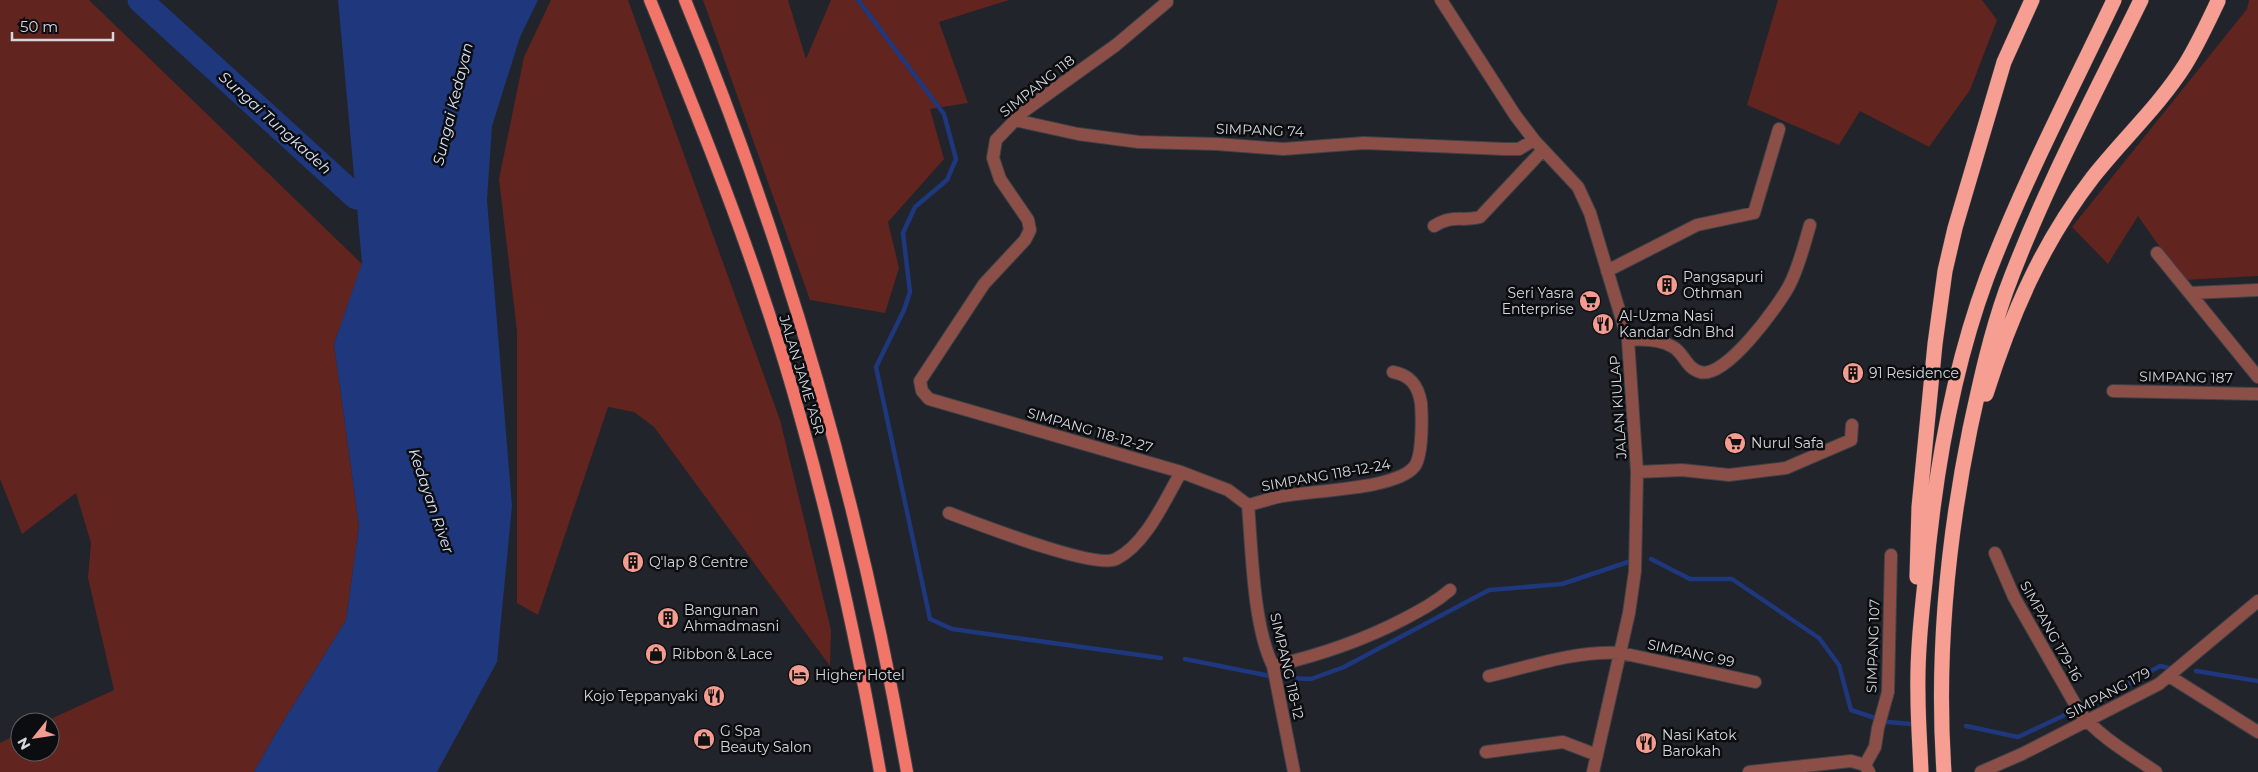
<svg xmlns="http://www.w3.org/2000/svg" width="2258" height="772" font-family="Montserrat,sans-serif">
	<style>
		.green { fill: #61241f }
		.water { fill: #1e377d }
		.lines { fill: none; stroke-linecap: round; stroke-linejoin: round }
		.stream { stroke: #1e377d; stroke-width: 4.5 }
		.river { stroke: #1e377d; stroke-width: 25 }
		.street-casing { stroke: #3e4146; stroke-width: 14 }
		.primary-casing { stroke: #3e4146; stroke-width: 14 }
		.highway-casing { stroke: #3e4146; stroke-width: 16 }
		.street { stroke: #8b4f48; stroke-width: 12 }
		.primary { stroke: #f17669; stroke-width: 12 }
		.highway { stroke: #f79e92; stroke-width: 15 }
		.labels { text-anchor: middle; stroke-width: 5; stroke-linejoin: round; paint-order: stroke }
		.street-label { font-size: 14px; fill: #d6d8dc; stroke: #0c0d10 }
		.poi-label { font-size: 14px; fill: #d6d8dc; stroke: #0c0d10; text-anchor: start }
		.water-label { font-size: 15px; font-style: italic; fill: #dae3f8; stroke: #0c0d10 }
	</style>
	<rect width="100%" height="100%" fill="#21242a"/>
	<path class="green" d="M 0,0 L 89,0 L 362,264 L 334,344 L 359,526 L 346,620 L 273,738 L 254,772 L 0,772 L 0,743 L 20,733 L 20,752 L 50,752 L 50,722 L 44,722 L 114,690 L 88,578 L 91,543 L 76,493 L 22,534 L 0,479 Z
		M 551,0 L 628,0 L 780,420 L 831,630 L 830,666 L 654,427 L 634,412 L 608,407 L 538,615 L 517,603 L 517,331 L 499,179 L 524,57 Z
		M 703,0 L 788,0 L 806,59 L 831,0 L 1009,0 L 939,22 L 968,103 L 930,109 L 944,159 L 888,222 L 899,268 L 885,313 L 810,300 Z
		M 1778,0 L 1982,0 L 1997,20 L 1970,90 L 1929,147 L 1860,111 L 1839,145 L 1747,105 Z
		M 2249,0 L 2258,0 L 2258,276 L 2183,280 L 2138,216 L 2108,264 L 2072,227 L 2247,9 Z"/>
	<path class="water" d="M 338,0 L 538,0 L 520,37 L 492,126 L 487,200 L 512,506 L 497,662 L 437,772 L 254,772 L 273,738 L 346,620 L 359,526 L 334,344 L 362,263 Z"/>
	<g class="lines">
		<path class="stream" d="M 858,0 L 944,114 L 956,159 L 947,180 L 915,207 L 903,233 L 910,292 L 904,310 L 876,367 L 930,619 L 952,629 L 1161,658
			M 1651,559 L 1690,579 L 1732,579 L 1819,638 L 1839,665 L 1851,710 L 1887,722 L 1911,724
			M 1185,659 L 1270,676
			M 2196,671 L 2258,681
			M 1286,678 L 1311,679 L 1344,667 L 1489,590 L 1562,584 L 1628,562
			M 1966,726 L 2018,737 L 2118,690 L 2160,666 L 2169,668"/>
		<path class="river" d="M 140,0 L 356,197 L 388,202"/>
		<g class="street-casing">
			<path id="street" d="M 1441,0 L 1515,115 L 1534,140 L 1578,187 L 1590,213 L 1628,340 L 1637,472 L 1635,571 L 1629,613 L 1593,772
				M 1167,2 L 1116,45 L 1024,111 L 996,140 L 993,158 L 1000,179 L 1028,220 L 1030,230 L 1025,240 L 984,284 L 920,381 L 922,391 L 929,399 L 1181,472 L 1228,490 L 1248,505
				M 1014,120 L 1078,134 L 1139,142 L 1217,144 L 1283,149 L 1364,143 L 1504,149 L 1519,149 L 1534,140
				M 1434,226 C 1454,214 1460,222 1480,217 L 1543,150
				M 2157,253 L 2258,377
				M 1607,271 L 1697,225 L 1754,213 L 1779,129
				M 2190,293 L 2258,290
				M 1628,340 C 1642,339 1660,339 1673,347 C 1684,353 1686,368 1700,372 C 1725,380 1778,306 1789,286 C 1799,267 1804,245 1810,225
				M 2113,391 L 2258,394
				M 1637,472 L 1682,470 L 1729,475 L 1786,468 L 1851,440 L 1852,425
				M 1248,505 C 1258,503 1268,499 1278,497 C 1310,490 1395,490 1414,467 C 1423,457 1422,416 1421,403 C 1418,385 1410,375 1393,372
				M 1248,505 C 1252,551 1253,626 1273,666 L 1294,772
				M 949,513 C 976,523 1095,570 1116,559 C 1146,544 1165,500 1181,472
				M 1995,553 L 2014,597 L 2079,711 C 2099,737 2130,754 2156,772
				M 1273,666 C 1320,655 1362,641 1404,619 C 1421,610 1436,602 1450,590
				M 1489,676 C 1532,666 1576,650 1621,653 L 1755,682
				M 2169,676 L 2258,732
				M 1486,752 L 1563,742 L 1597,755
				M 1865,765 L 1875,747 L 1878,728 L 1888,692 L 1891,555
				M 1749,772 L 1851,761 L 1865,765 L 1869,772
				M 1981,772 L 2022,754 L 2159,684 L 2258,601"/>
		</g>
		<g class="primary-casing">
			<path id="primary" d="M 650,0 C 706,136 761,274 800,416 C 833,533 859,652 880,772
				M 685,0 C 787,248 861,508 907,772"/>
		</g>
		<g class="highway-casing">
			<path id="highway" d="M 1986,394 C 2011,315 2042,243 2093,177 C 2123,139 2159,106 2185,65 C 2198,44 2208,22 2218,1
				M 1917,577 L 1919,507 L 1935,344 L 1945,271 L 1955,228 L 2004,62 L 2032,0
				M 1921,772 C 1920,746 1918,721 1918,695 C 1917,657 1921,619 1925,582 C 1934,478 1951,374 1987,277 C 2023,182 2071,91 2114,0
				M 1944,772 C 1936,656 1947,543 1970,429 C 1980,383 1990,336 2006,291 C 2043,191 2094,96 2141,0"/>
		</g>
		<use href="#street" class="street"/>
		<use href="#primary" class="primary"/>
		<use href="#highway" class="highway"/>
	</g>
	<defs>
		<g id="building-disc" transform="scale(1.125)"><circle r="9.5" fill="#f59c91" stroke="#0c0d10"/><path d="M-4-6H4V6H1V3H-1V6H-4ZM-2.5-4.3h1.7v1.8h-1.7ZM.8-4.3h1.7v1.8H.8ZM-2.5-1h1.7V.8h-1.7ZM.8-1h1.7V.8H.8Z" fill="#111"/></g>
		<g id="supermarket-disc" transform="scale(1.125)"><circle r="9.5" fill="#f59c91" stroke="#0c0d10"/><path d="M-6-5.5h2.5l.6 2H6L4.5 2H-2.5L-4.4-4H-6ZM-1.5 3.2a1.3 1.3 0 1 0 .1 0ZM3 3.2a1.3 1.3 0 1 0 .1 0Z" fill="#111"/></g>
		<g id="restaurant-disc" transform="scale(1.125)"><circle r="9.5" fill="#f59c91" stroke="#0c0d10"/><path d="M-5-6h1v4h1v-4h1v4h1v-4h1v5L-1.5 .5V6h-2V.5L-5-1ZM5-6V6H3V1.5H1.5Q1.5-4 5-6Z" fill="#111"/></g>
		<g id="shop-disc" transform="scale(1.125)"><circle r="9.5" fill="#f59c91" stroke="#0c0d10"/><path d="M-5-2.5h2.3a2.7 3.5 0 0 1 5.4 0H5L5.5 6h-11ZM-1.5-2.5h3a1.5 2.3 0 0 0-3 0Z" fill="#111"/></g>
		<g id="hotel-disc" transform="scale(1.125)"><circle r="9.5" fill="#f59c91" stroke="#0c0d10"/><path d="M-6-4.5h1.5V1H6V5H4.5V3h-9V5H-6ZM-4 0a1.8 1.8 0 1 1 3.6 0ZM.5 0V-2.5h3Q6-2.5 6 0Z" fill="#111"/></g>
	</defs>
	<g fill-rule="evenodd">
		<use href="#building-disc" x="1667" y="285"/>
		<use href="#supermarket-disc" x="1590" y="301"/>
		<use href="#restaurant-disc" x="1603" y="324"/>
		<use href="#building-disc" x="1853" y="373"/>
		<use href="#supermarket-disc" x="1735" y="443"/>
		<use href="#building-disc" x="633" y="562"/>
		<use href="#building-disc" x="668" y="618"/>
		<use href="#shop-disc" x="656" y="654"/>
		<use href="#hotel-disc" x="799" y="675"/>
		<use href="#restaurant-disc" x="714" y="696"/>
		<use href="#shop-disc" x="704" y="739"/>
		<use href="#restaurant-disc" x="1646" y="743"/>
	</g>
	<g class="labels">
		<g class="street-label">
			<text transform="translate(1037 86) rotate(-38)" y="5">SIMPANG 118</text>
			<text transform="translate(1260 130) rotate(2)" y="5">SIMPANG 74</text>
			<text transform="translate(802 375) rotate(73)" y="5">JALAN JAME 'ASR</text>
			<text transform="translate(2186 377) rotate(1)" y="5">SIMPANG 187</text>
			<text transform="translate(1618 407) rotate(-94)" y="5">JALAN KIULAP</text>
			<text transform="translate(1090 430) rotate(16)" y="5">SIMPANG 118-12-27</text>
			<text transform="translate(1326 475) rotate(-10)" y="5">SIMPANG 118-12-24</text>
			<text transform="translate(2051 631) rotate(61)" y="5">SIMPANG 179-16</text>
			<text transform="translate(1873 646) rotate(-88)" y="5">SIMPANG 107</text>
			<text transform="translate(1691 653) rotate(12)" y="5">SIMPANG 99</text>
			<text transform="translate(1287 666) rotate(77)" y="5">SIMPANG 118-12</text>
			<text transform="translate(2108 693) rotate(-28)" y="5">SIMPANG 179</text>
		</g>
		<g class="poi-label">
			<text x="1683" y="282">Pangsapuri<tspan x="1683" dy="16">Othman</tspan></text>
			<text x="1574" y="298" text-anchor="end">Seri Yasra<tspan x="1574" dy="16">Enterprise</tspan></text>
			<text x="1619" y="321">Al-Uzma Nasi<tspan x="1619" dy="16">Kandar Sdn Bhd</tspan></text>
			<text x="1869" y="378">91 Residence</text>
			<text x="1751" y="448">Nurul Safa</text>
			<text x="649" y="567">Q'lap 8 Centre</text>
			<text x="684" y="615">Bangunan<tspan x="684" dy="16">Ahmadmasni</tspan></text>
			<text x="672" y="659">Ribbon &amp; Lace</text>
			<text x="815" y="680">Higher Hotel</text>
			<text x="698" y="701" text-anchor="end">Kojo Teppanyaki</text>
			<text x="720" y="736">G Spa<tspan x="720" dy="16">Beauty Salon</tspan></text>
			<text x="1662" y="740">Nasi Katok<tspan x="1662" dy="16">Barokah</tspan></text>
		</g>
		<g class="water-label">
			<text transform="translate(453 104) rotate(-76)" y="5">Sungai Kedayan</text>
			<text transform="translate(275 123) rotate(42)" y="5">Sungai Tungkadeh</text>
			<text transform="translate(431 501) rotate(71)" y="5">Kedayan River</text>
		</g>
	</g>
	<g transform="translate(35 737) rotate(240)"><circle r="24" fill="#0c0d10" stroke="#5d5e62"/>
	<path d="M0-4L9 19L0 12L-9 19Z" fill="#f59c91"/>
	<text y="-8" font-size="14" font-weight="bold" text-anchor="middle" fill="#d6d8dc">N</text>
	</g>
	<path d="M12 32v8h101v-8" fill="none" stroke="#d6d8dc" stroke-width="2.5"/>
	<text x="20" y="32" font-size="15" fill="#d6d8dc" stroke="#0c0d10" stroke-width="4" paint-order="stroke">50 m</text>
</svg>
